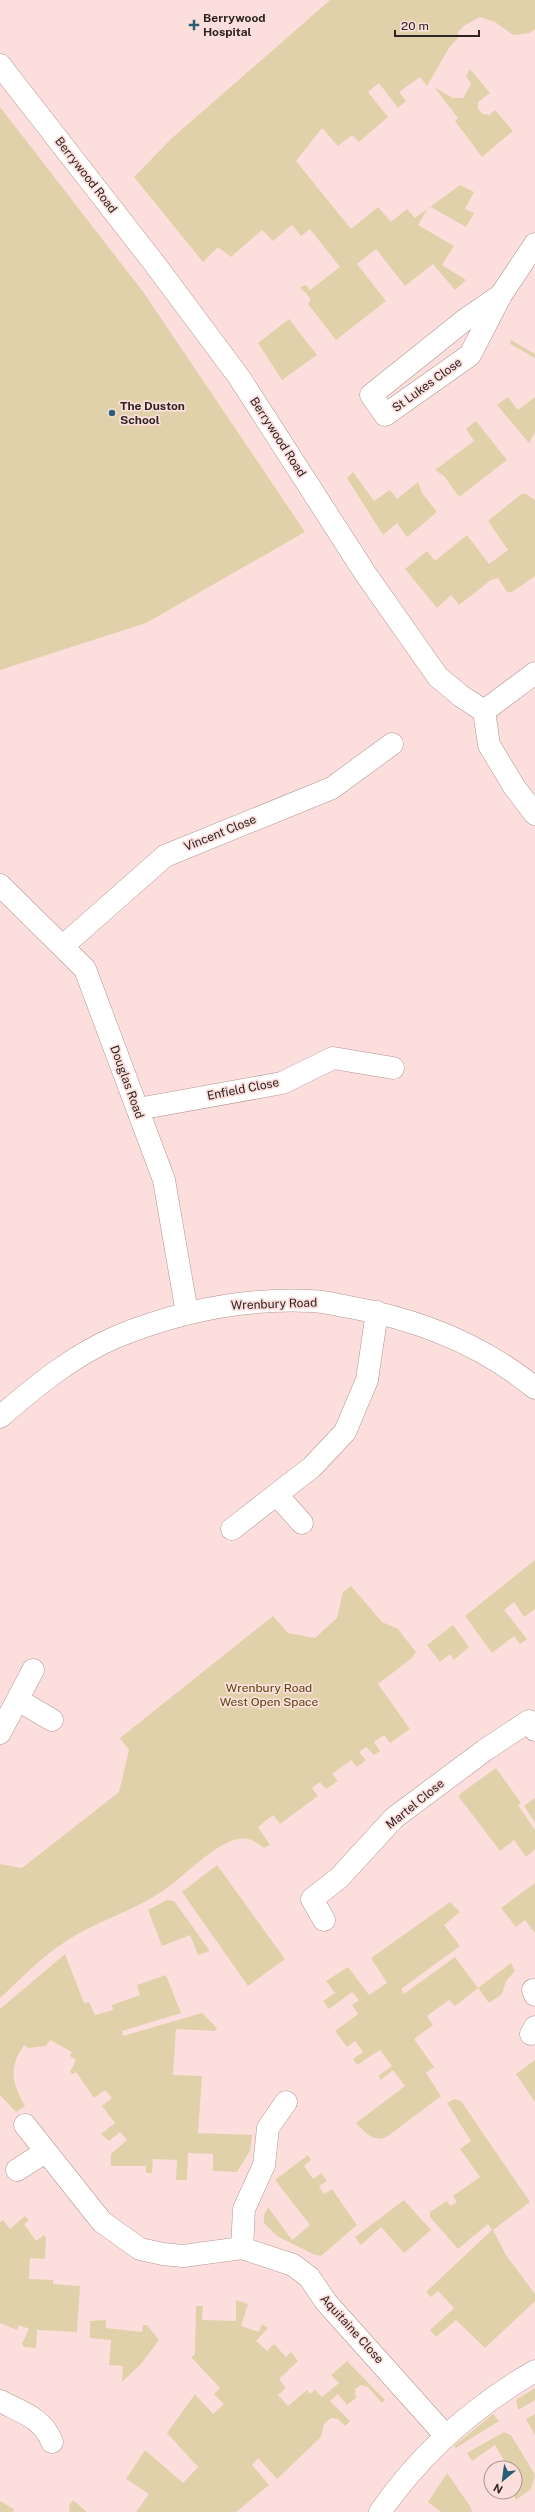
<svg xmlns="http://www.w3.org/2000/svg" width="535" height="2512" font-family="'Public Sans',sans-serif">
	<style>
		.green { fill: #e1d1aa }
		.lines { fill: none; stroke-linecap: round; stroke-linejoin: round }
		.street-casing { stroke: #b19693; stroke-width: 23 }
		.secondary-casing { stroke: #b19693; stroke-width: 23 }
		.street { stroke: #fff; stroke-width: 22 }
		.secondary { stroke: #fff; stroke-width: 22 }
		.poi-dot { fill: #275f79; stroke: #fcdfdc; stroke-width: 1.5 }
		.labels { text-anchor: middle; stroke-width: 3.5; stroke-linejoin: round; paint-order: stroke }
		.poi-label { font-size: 12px; font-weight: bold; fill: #2e2422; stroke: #fcdfdc; text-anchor: start }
		.street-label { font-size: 12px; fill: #2e2422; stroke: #fcdfdc }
		.park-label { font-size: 12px; fill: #554309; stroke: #fcdfdc }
	</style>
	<rect width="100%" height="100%" fill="#fcdfdc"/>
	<path class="green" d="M 330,0 L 535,0 L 535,29 L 530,33 L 513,35 L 495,22 L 480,17 L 465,25 L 458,32 L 458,38 L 449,48 L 427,86 L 420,77 L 399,92 L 406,101 L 398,108 L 379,83 L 368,92 L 388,117 L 359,142 L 352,135 L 338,146 L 322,128 L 296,161 L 351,229 L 378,207 L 391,222 L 407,209 L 415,218 L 460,185 L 474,192 L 465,209 L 474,213 L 466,227 L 429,206 L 418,225 L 454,246 L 442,265 L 466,280 L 455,290 L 433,264 L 405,286 L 376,249 L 357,264 L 386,301 L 336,340 L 308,304 L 311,299 L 300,287 L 306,285 L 310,290 L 340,267 L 310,229 L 301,236 L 292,225 L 273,241 L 262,230 L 231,257 L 218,247 L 203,262 L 134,177 L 172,138 Z
		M 470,69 L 490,93 L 478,102 L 478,109 L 483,114 L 489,115 L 495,110 L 513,131 L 482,157 L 455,121 L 458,118 L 434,87 L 453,98 L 463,98 L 471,84 L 466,76 Z
		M 0,107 L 144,293 L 305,532 L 146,623 L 0,670 Z
		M 289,319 L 317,355 L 282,380 L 258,343 Z
		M 511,340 L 535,354 L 535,358 L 510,344 Z
		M 508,397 L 518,410 L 535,397 L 535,432 L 529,443 L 497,405 Z
		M 476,421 L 507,460 L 459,497 L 444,476 L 435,470 L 474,441 L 466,429 Z
		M 353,472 L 374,501 L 390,490 L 397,499 L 418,482 L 422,493 L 437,512 L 407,537 L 397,523 L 383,535 L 347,478 Z
		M 521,494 L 526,494 L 535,500 L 535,576 L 512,592 L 507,592 L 498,578 L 491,580 L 459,605 L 451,595 L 437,608 L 405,569 L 427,551 L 435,561 L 467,535 L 489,564 L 508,550 L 488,521 Z
		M 535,1560 L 535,1609 L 524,1617 L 514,1602 L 504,1610 L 527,1639 L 520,1644 L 514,1636 L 492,1653 L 465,1616 Z
		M 351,1586 L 382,1622 L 398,1629 L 416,1652 L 412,1658 L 378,1684 L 410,1729 L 390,1743 L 384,1735 L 374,1742 L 380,1751 L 374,1755 L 366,1747 L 359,1752 L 366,1760 L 357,1767 L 351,1760 L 332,1774 L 338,1781 L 326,1789 L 320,1782 L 312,1788 L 318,1796 L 280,1824 L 273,1815 L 258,1827 L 270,1845 L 264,1848 C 254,1840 247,1836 234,1840 C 212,1847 186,1874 167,1888 C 135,1911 96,1921 65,1942 C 41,1957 21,1979 0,1998 L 0,1864 L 22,1868 L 119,1792 L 129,1750 L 120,1738 L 273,1616 L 288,1633 L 315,1638 L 337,1618 L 343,1592 Z
		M 453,1625 L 469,1647 L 454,1660 L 450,1654 L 440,1662 L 427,1645 Z
		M 496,1768 L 521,1803 L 518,1805 L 535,1830 L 535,1849 L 526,1857 L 514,1840 L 500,1851 L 459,1797 L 460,1794 Z
		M 535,1798 L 535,1822 L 524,1806 Z
		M 217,1865 L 285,1959 L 248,1986 L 182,1892 Z
		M 535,1883 L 535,1933 L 525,1920 L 516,1927 L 501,1908 Z
		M 167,1900 L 174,1901 L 210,1951 L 198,1955 L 190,1935 L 162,1946 L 148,1910 Z
		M 450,1902 L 460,1912 L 444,1925 L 460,1946 L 401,1989 L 404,1994 L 455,1957 L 478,1988 L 511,1963 L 515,1971 L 506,1981 L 502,1994 L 489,2003 L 478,1988 L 455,2006 L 449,2000 L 427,2016 L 433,2025 L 414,2039 L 434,2067 L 426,2073 L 441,2096 L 388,2136 C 374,2144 365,2132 356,2123 L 405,2086 L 393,2070 L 381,2080 L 378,2076 L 392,2066 L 380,2050 L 357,2065 L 353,2059 L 363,2052 L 355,2041 L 347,2047 L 335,2031 L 358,2014 L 352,2005 L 359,2000 L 352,1992 L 329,2009 L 323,2001 L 335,1993 L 326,1981 L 348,1967 L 369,1995 L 387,1983 L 371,1958 Z
		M 65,1954 L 84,2003 L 89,2002 L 95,2015 L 113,2010 L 112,2005 L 140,1995 L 137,1985 L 166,1975 L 181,2013 L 122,2031 L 123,2036 L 202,2013 L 217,2028 L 215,2031 L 176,2029 L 173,2075 L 202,2076 L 198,2133 L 252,2135 L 250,2151 L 237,2172 L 213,2171 L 213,2154 L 188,2153 L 187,2180 L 176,2180 L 177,2160 L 153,2159 L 152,2173 L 146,2173 L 146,2166 L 111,2166 L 111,2154 L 127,2140 L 120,2132 L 109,2141 L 101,2134 L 115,2123 L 102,2106 L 112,2098 L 105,2090 L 94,2098 L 76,2072 L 73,2074 L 70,2072 L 76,2060 L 70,2056 L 72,2052 L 50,2040 L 46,2046 L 28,2048 L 24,2045 C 8,2069 12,2082 25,2106 L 16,2112 L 0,2095 L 0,2009 Z
		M 535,2060 L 535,2102 L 516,2074 Z
		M 454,2099 L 461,2101 L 530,2202 L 493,2230 L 506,2255 L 535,2294 L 535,2301 L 485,2348 L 456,2320 L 436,2337 L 430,2330 L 454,2308 L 438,2291 L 431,2297 L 426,2292 L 492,2230 L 488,2224 L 458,2249 L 430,2217 L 430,2212 L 447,2201 L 450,2206 L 457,2202 L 453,2196 L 480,2177 L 460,2149 L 471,2141 L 447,2103 Z
		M 308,2155 L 311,2160 L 304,2166 L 313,2179 L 321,2173 L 327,2181 L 319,2186 L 324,2194 L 332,2189 L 357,2225 L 321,2256 L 315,2255 L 277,2236 L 264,2223 L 264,2215 L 268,2207 L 292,2240 L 310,2225 L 275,2180 Z
		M 404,2200 L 431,2230 L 404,2253 L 381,2227 L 361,2245 L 355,2237 Z
		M 25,2216 L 29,2220 L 24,2224 L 36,2241 L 44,2235 L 46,2238 L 45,2259 L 30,2258 L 29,2279 L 53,2280 L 53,2284 L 80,2286 L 77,2332 L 37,2330 L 36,2348 L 24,2347 L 22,2344 L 29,2329 L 19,2325 L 17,2330 L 0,2323 L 0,2222 L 3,2220 L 10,2229 Z
		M 236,2300 L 248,2304 L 241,2326 L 259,2332 L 262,2324 L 268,2328 L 256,2341 L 267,2351 L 274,2344 L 286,2357 L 291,2352 L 298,2361 L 279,2379 L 286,2388 L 278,2395 L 288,2406 L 307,2390 L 310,2394 L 315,2390 L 322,2397 L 339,2383 L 331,2375 L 347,2361 L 385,2400 L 382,2403 L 368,2387 L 361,2385 L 355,2389 L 356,2398 L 347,2405 L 338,2394 L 330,2401 L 350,2421 L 345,2426 L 338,2419 L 331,2418 L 324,2424 L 321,2437 L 277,2479 L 258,2458 L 252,2465 L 269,2485 L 236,2512 L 136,2512 L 149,2494 L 126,2479 L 145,2450 L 183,2483 L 198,2467 L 167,2433 L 195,2394 L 213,2414 L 224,2404 L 214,2394 L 220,2388 L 191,2357 L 195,2354 L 196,2306 L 203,2306 L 202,2320 L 236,2321 Z
		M 106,2320 L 106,2328 L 142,2332 L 143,2325 L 147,2325 L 159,2340 L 141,2364 L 122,2382 L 123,2366 L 109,2365 L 111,2340 L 90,2338 L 90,2321 Z
		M 535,2388 L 535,2400 L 518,2410 L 516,2400 Z
		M 493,2414 L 499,2421 L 456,2448 L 454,2446 Z
		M 535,2414 L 535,2435 L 526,2419 Z
		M 504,2432 L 511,2435 L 535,2475 L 531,2489 L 516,2500 L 512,2492 L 515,2492 L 515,2468 L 508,2468 L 495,2445 L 472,2461 L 467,2453 Z
		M 447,2473 L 470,2506 L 472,2512 L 441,2512 L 428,2502 Z
		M 73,2500 L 87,2512 L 70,2512 L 69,2506 Z
		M 0,2501 L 14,2509 L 13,2512 L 0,2512 Z"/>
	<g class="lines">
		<g class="street-casing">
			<path id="street" d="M 501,295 L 466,319 L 371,395 L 385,415 L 470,355 L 501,295 L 535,244
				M 484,711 L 535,673
				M 0,885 L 85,969 L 164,1180 L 187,1313
				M 63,946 L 165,856 L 332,788 L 392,744
				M 138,1109 L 282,1083 L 333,1058 L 393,1068
				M 0,1417 C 36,1386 72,1356 116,1337 C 177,1312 245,1298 311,1301 C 323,1301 337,1305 349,1307 C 417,1319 481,1344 535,1388
				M 277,1495 L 302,1523
				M 232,1529 L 312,1467 L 345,1432 L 367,1380 L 377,1312
				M 18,1700 L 52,1720
				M 0,1733 L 33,1670
				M 324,1920 L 312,1899 L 339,1878 L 394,1818 L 485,1750 L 529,1721 L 535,1730
				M 533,1990 L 535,1995
				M 531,2034 L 535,2027
				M 25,2125 L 102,2222 L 140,2249 L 163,2254 L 183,2256 L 242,2248 L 293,2265 L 309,2277 L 326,2302 L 445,2435
				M 17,2170 L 45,2152
				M 242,2248 L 244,2209 L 264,2165 L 268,2128 L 286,2102
				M 0,2401 C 21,2412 43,2418 52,2442
				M 380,2512 C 421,2453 473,2407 535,2371"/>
		</g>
		<g class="secondary-casing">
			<path id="secondary" d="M 0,65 L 154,263 L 239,377 L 365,573 L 438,677 L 461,696 L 484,711 L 489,745 L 515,788 L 535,814"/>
		</g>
		<use href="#street" class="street"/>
		<use href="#secondary" class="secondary"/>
	</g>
	<g class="poi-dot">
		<path d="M192 19h4v4h4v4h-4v4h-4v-4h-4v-4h4z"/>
		<circle cx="112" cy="413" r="4"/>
	</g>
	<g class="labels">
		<g class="poi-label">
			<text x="203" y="22">Berrywood<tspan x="203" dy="14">Hospital</tspan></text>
			<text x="120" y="410">The Duston<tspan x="120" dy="14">School</tspan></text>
		</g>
		<g class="street-label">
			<text transform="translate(86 175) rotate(52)" y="4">Berrywood Road</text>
			<text transform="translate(427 385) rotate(-36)" y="4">St Lukes Close</text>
			<text transform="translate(278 437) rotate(57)" y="4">Berrywood Road</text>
			<text transform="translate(220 833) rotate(-22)" y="4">Vincent Close</text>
			<text transform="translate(127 1082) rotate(70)" y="4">Douglas Road</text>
			<text transform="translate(243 1089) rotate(-11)" y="4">Enfield Close</text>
			<text transform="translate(274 1304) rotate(-2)" y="4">Wrenbury Road</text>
			<text transform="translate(415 1804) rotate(-39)" y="4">Martel Close</text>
			<text transform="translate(352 2329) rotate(48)" y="4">Aquitaine Close</text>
		</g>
		<g class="park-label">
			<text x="269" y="1692">Wrenbury Road<tspan x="269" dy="14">West Open Space</tspan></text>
		</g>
	</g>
	<g transform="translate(503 2480) rotate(209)"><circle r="19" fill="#fcdfdc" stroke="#aa9492"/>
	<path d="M0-3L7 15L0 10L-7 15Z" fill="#275f79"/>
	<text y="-6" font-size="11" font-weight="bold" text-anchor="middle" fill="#2e2422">N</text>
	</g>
	<path d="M395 30v6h84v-6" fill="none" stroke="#2e2422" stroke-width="2"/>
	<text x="401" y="30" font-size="12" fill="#2e2422" stroke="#fcdfdc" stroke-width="3" paint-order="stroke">20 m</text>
</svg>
